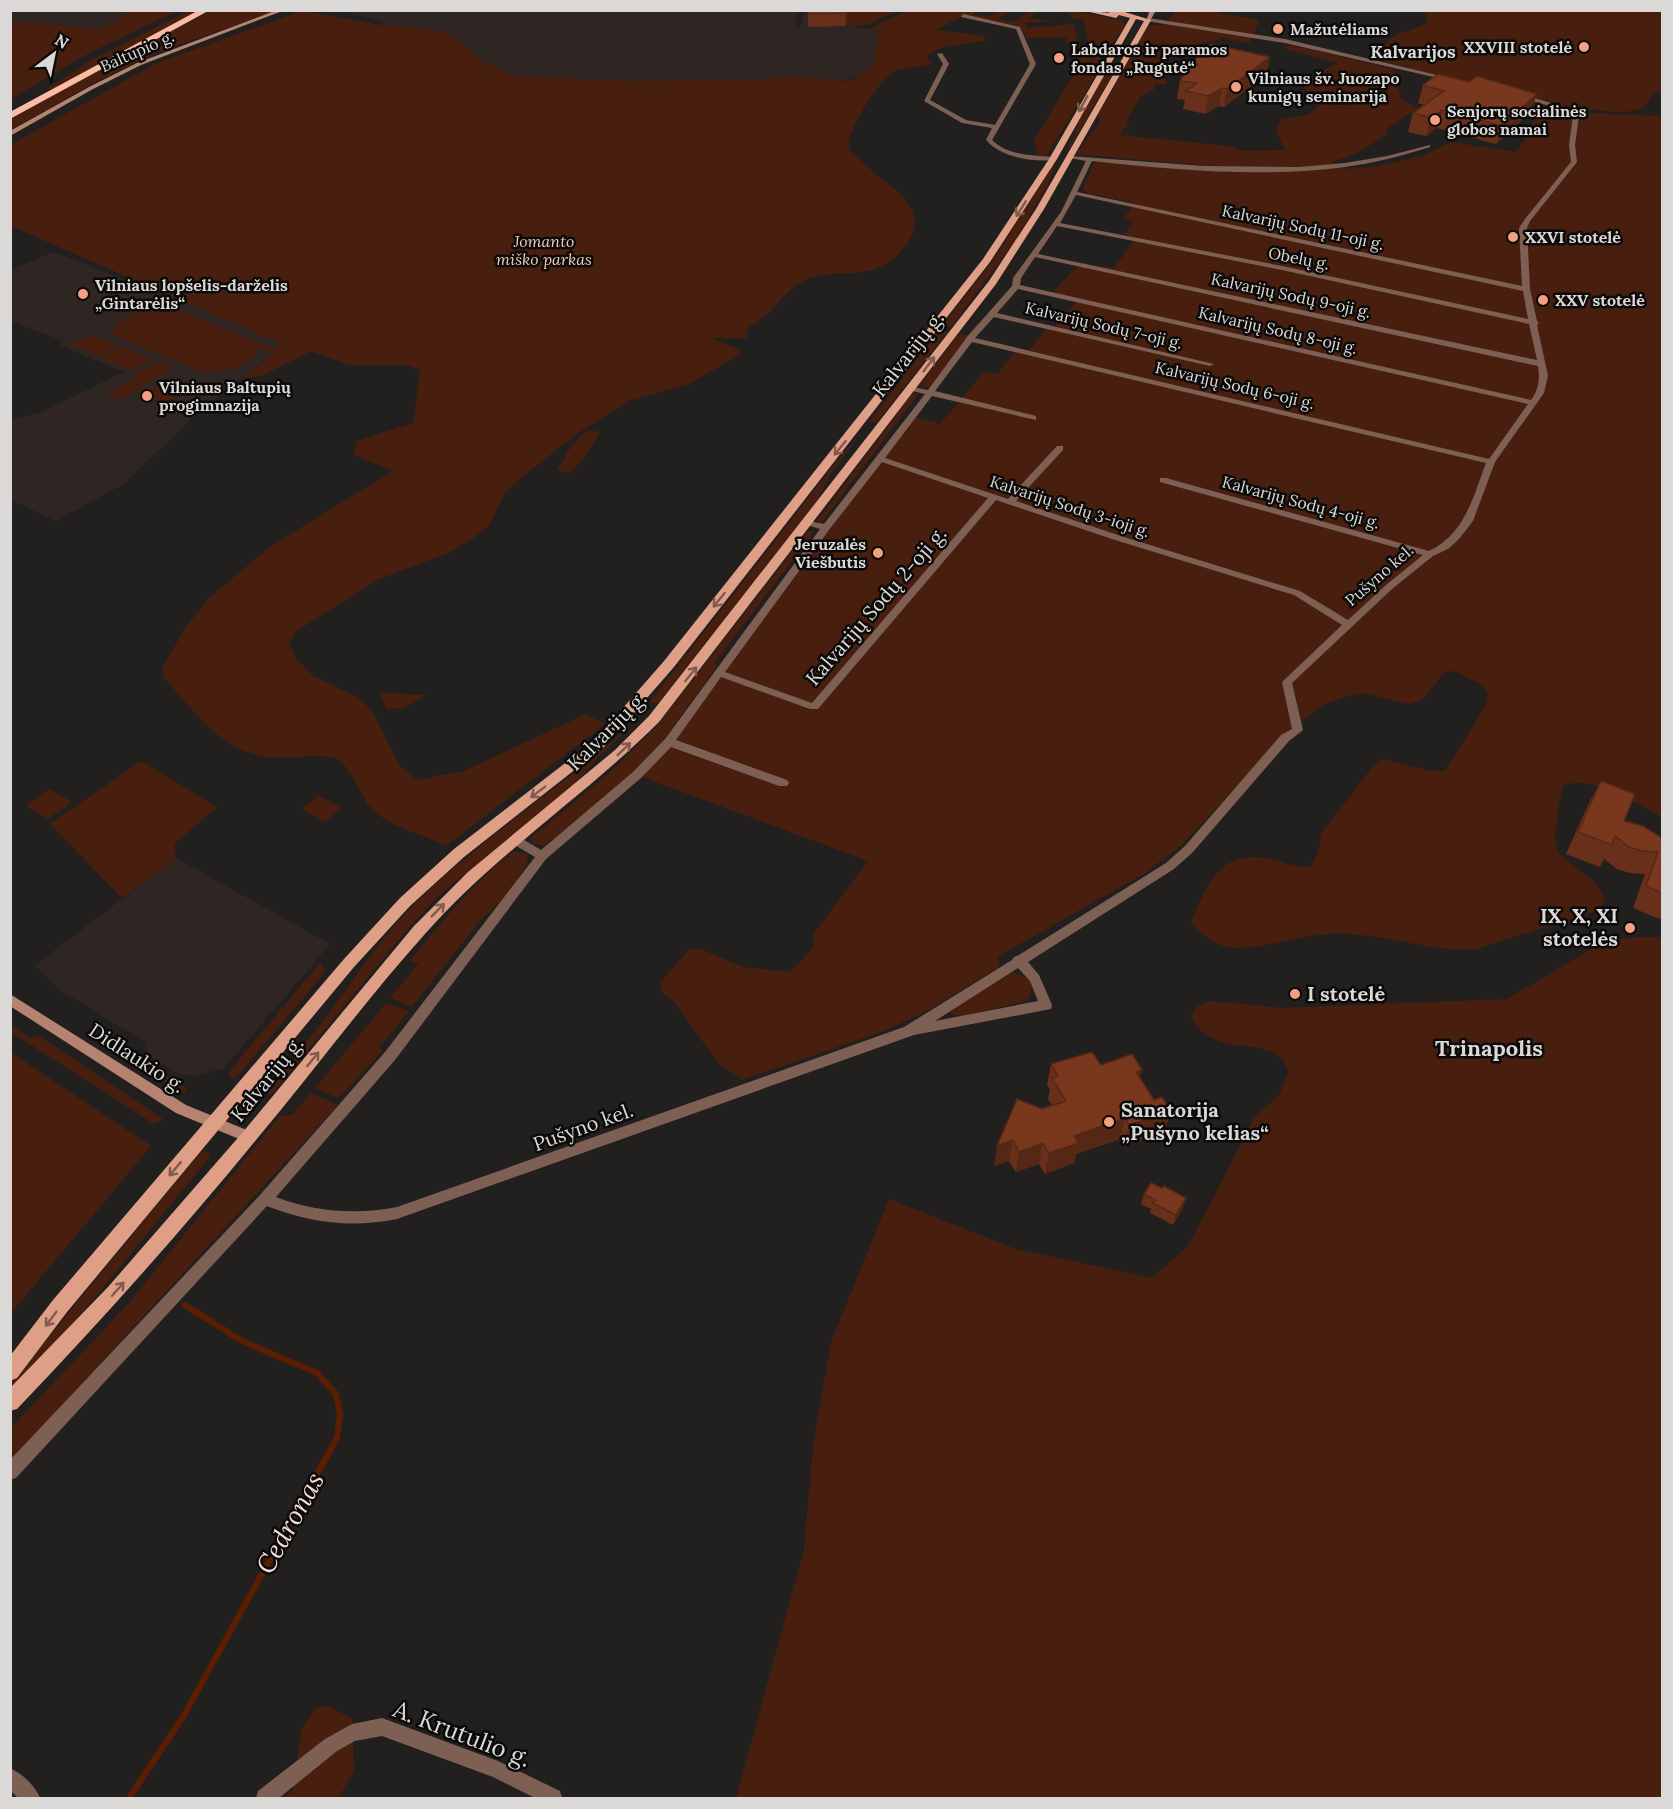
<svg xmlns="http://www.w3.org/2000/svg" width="1673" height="1809" font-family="Lora,serif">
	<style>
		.built { fill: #2f2623 }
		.green { fill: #481f0f }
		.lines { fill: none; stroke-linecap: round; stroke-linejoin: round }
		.stream { stroke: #5d1d01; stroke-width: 6 }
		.street { fill: #7e5f54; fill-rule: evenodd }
		.secondary { fill: #b58370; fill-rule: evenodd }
		.primary { fill: #df9e86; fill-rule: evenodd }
		.highway { fill: #fabca5; fill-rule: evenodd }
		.wall { fill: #68301a }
		.shaded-wall { fill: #552715 }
		.building { fill: #79381e; stroke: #552715; stroke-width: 1.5 }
		.oneway { stroke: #805b4e }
		.poi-dot { fill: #f2a081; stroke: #0b0a09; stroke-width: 2 }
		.labels { text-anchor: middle; stroke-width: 5; stroke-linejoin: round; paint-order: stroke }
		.far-poi-label { font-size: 16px; font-weight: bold; fill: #dad9d8; stroke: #0b0a09; text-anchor: start }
		.far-street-label { font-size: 16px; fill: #dad9d8; stroke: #0b0a09 }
		.far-park-label { font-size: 16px; font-style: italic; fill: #f3cabb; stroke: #0b0a09 }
		.far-quarter-label { font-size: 18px; font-weight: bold; fill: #dad9d8; stroke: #0b0a09 }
		.street-label { font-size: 20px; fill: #dad9d8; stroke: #0b0a09 }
		.poi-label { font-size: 20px; font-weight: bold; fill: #dad9d8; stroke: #0b0a09; text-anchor: start }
		.quarter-label { font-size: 22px; font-weight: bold; fill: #dad9d8; stroke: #0b0a09 }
		.near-street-label { font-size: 24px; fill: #dad9d8; stroke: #0b0a09 }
		.near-water-label { font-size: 26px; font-style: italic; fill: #f2ddd5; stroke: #0b0a09 }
	</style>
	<rect width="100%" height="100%" fill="#22201f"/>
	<path class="built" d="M 352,10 L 798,10 L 794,27 L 800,28 L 805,11 L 897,11 L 866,25 L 849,26 L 885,31 L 877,41 L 877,58 L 874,63 L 861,76 L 835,82 L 786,76 L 756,80 L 624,81 L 515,76 L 480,60 L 458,40 L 437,30 L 381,25 L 384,22 L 351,14 Z
		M 10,11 L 130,11 L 101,29 L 11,21 Z
		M 53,252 L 154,291 L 156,297 L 164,293 L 279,343 L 274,352 L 194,416 L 124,484 L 56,521 L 11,500 L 11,419 L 39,413 L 124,372 L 59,345 L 63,341 L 11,321 L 11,270 Z
		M 176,858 L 330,944 L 224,1068 L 194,1076 L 179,1074 L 147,1054 L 145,1042 L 60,990 L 35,965 Z"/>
	<path class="green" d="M 908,10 L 977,11 L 973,14 L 988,17 L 998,11 L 1008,11 L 998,19 L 1014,22 L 1030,11 L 1037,11 L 1029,18 L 1054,21 L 1024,23 L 1027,28 L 1073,24 L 1079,44 L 1101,59 L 1102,65 L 1047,155 L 1038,155 L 1034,141 L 1078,67 L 1066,38 L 1027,38 L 1020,26 L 964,15 L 936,30 L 979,35 L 985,37 L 984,41 L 943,47 L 926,56 L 933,64 C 920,68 905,65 893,72 C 880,80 843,134 850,149 C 851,153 857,157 859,159 C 885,186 939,207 902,250 C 872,287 829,264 801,282 C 781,294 772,317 749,326 L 747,338 L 710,338 L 738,349 L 741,354 L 687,385 L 631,400 L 578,433 L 522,477 L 505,493 L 489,526 L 472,539 L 448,553 L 379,579 L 295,632 L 289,644 L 296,658 L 313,676 L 361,699 L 373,713 L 399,765 L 417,780 L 464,771 L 586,714 L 605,724 L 446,846 C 423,834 391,828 372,809 C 359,795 352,765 335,759 C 318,752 298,759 280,758 C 223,756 200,717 164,678 L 162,669 L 185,628 L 209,598 L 271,546 L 393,471 L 354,455 L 356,441 L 413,423 L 420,370 L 407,365 L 349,365 L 311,351 L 264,375 L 242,379 L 274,352 L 279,343 L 11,226 L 10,145 L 157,63 L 302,11 L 381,25 L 437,30 L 458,40 L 480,60 L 515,76 L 624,81 L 756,80 L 786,76 L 849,81 L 861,76 L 874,63 L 878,36 L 885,31 L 869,29 Z
		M 130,11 L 177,11 L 91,52 L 11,99 L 11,21 L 101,29 Z
		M 188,11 L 202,11 L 55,88 L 45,90 L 93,59 Z
		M 211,11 L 276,11 L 156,53 L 97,81 L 11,130 L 10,120 L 137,48 Z
		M 848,11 L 897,11 L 866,25 L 845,26 Z
		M 1058,11 L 1073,11 L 1121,20 L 1126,24 L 1104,54 L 1089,44 L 1083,19 L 1072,18 L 1070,13 Z
		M 1176,11 L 1220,11 L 1218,13 L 1260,20 L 1249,43 L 1222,38 L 1160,56 L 1159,59 L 1173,62 L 1184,68 L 1182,72 L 1163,77 L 1168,84 L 1154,85 L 1154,90 L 1141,96 L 1125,123 L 1130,125 L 1123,129 L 1120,135 L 1229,146 L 1243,151 L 1285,150 L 1276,130 L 1280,120 L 1309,114 L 1318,107 L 1301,82 L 1318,77 L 1326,69 L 1338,63 L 1282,48 L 1291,45 L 1392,69 L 1401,75 L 1396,81 L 1402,100 L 1418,108 L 1386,129 L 1388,133 L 1358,153 L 1332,162 L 1342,169 L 1374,167 L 1425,155 L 1451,142 L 1515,152 C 1530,139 1529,115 1548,108 L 1566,111 L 1572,116 L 1590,113 L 1662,116 L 1662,817 C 1635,803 1593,773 1562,786 L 1555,835 L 1558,853 L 1596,883 L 1605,898 L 1600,910 L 1473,950 C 1425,951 1379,932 1330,934 C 1298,935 1266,949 1234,948 C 1217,947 1202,935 1191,923 C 1208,881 1221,847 1274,860 C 1288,863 1296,869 1310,866 L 1318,854 L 1321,834 L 1373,766 L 1383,759 C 1403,763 1425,772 1445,771 L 1485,707 L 1488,696 L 1484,686 L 1454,671 L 1445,672 L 1422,700 L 1409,704 L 1363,693 L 1346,696 L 1323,705 L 1284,735 L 1182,845 L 1145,873 L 997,957 L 999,967 L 925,1012 L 881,1032 L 742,1080 L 718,1063 L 675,1003 L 661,991 L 660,982 L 689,950 L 700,949 L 743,967 L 790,972 L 814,947 L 813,935 L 868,861 L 640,776 L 674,739 L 914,417 L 940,424 L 984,372 L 997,374 L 1018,348 L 1029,350 L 1049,326 L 1054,327 L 1077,301 L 1050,295 L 1081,263 L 1114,268 L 1136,238 L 1124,234 L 1134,222 L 1123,219 L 1135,203 L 1087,193 L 1083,189 L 1094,163 L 1100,161 L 1229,173 L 1238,171 L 1236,168 L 1076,154 L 1100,122 L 1099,113 L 1148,26 L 1166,24 Z
		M 1421,11 L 1662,11 L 1662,93 L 1656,92 C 1651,97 1647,106 1640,109 C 1602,124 1420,70 1371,58 L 1370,55 L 1401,31 L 1407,32 L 1429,22 L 1424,15 L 1428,15 Z
		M 1111,64 L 1118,65 L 1069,149 L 1067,148 L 1075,135 L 1076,125 Z
		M 1053,165 L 1055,165 L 1048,185 L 1015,241 L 951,327 L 943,325 L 994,259 Z
		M 156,302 L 274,348 L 268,351 L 259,348 L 255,356 L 241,366 L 223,371 L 203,372 L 114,336 L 113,328 C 123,315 141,310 156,309 L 149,305 Z
		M 977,323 L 979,324 L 930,388 L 919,386 L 959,334 L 968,335 Z
		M 939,330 L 947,332 L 877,422 L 869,422 Z
		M 91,335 L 118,346 L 98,356 L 71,345 Z
		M 122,346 L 153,359 L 131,370 L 100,358 Z
		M 160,361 L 175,367 L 120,400 L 106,394 L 136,379 L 131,376 Z
		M 171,377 L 194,386 L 166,402 L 143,392 Z
		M 913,393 L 919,393 L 821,523 L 817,521 Z
		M 588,430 L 600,432 L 582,461 L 569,473 L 557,470 L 572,445 Z
		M 863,431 L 831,473 L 816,502 L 658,703 L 649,703 L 844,452 Z
		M 808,531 L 815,531 L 714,663 L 718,665 L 658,747 L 626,780 L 544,846 L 533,844 L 531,838 L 616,767 L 658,725 Z
		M 380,693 L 426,695 L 404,708 L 386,709 Z
		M 628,727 L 630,728 L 598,757 L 574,785 L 438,896 L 410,926 L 271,1095 L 265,1093 C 284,1069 304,1046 322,1022 C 350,986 373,948 405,914 C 473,844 556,792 628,727 Z
		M 141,761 L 217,807 L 174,844 L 176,858 L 122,898 L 50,824 Z
		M 49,789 L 72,802 L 48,819 L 25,806 Z
		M 319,795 L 342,808 L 325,822 L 302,809 Z
		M 512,852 L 527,854 C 532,867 496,909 483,917 L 412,1007 L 390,998 L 419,963 L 409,962 C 441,922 472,885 512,852 Z
		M 1639,937 L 1662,937 L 1662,1798 L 736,1798 L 804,1550 L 813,1446 L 831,1342 L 889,1199 L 1016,1249 L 1152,1278 L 1189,1245 L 1254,1118 L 1280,1094 L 1288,1071 C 1286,1067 1284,1061 1281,1058 C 1263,1038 1211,1057 1191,1017 L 1197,1006 L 1210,1001 L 1283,1008 L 1507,999 L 1598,945 L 1612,940 Z
		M 320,963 L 326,971 L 234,1080 L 228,1075 L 230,1070 Z
		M 1014,973 L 1030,979 L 1033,983 L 1030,996 L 1026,1001 L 962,1016 L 951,1014 L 951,1011 L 1004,975 Z
		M 386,1003 L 409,1011 L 379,1048 L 382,1051 L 380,1054 L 338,1098 L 315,1088 Z
		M 10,1024 L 30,1038 L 39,1036 L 163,1119 L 154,1124 L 11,1032 Z
		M 10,1052 L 151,1146 L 11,1313 L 10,1313 Z
		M 140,1059 L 186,1087 L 186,1094 L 139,1066 Z
		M 311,1093 L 338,1105 L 11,1460 L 11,1428 L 129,1303 L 280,1116 L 292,1115 Z
		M 205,1151 L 210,1154 L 208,1159 L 92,1301 L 11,1393 L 11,1383 L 198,1155 Z
		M 327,1706 L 352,1718 L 354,1772 L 338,1798 L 284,1798 L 293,1790 L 301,1731 L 315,1709 Z"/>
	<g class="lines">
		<path class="stream" d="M 129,1798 L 183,1717 L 337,1438 L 340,1415 L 336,1394 L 317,1373 L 242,1341 L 185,1305"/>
		<path class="street" d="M 963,14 L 1020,27 L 1036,64 L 992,140 C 1008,156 1032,155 1053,157 L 1055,158 L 1055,160 C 1032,162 1002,158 986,140 L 992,128 L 962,123 L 924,101 L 943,64 L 937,54 L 942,53 L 949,64 L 930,100 L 966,120 L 995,125 L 1030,64 L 1016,29 L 961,17 Z
			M 1148,18 L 1285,39 L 1454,79 L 1451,81 L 1285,43 L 1146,21 Z
			M 1520,94 L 1576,110 L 1579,115 L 1575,145 L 1577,162 L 1530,221 L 1527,228 L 1530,289 L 1537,321 L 1539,323 L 1537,325 L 1548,376 L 1544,393 L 1495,462 L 1473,521 L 1459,539 L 1448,549 L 1433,556 L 1392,589 L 1292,683 L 1303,730 L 1289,741 L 1193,852 L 1174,869 L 1028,962 L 1039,975 L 1052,1005 L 1051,1009 L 914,1035 L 397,1219 C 352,1228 310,1223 267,1206 L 16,1478 L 10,1480 L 10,1460 L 260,1195 L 385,1052 L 535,857 L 513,844 L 511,841 L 513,838 L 521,838 L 541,850 L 633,772 L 665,739 L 820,529 L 804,524 L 804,520 L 824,524 L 925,394 L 908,390 L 908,386 L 928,390 L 967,337 L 1012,286 L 1013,278 L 1061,212 L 1086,161 L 1069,158 L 1069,156 L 1204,166 L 1299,167 L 1345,163 L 1387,156 L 1430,145 L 1430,147 C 1402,156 1374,163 1345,167 C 1262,178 1175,170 1092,161 L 1077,192 L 1522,286 L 1519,228 L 1525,219 L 1571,162 L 1569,145 L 1573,115 L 1571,112 L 1518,97 ZM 1076,195 L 1523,291 L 1528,319 L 1282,266 L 1060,223 ZM 1057,226 L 1282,270 L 1529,324 L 1537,360 L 1038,254 ZM 1035,257 L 1538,366 C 1540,378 1539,389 1531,400 L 1020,285 L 1021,278 ZM 1018,289 L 1528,404 L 1489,459 L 975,338 L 994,317 L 1210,366 L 1214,364 L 997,313 ZM 972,342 L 1486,463 C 1473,497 1465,534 1429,551 L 1166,478 L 1160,478 L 1160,482 L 1423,555 L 1386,585 L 1348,620 L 1300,591 L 1121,536 L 1016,501 L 1063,450 L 1063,446 L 1057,446 L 1008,499 L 885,458 L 932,396 L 1036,420 L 1036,416 L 935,391 ZM 882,462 L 988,498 L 812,703 L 725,672 L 829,530 ZM 996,500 L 1115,540 L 1294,595 L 1342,625 L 1282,682 L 1292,729 L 1281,735 L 1185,846 L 1166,863 L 1019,955 L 1014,957 L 1012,960 L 904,1027 L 397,1207 C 356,1215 315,1212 276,1197 L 395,1060 L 546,859 L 641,778 L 671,747 L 779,786 L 787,786 L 789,783 L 787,780 L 676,740 L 721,677 L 810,709 L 818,709 ZM 1018,968 L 1030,981 L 1038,1001 L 935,1021 Z
			M 382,1718 L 498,1761 L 560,1791 L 562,1798 L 535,1798 L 493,1777 L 382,1736 L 355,1741 L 337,1751 L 279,1798 L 256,1798 L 258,1791 L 325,1739 L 352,1724 Z
			M 10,1768 C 22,1773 36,1787 40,1798 L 18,1798 L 10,1790 Z"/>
		<path class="secondary" d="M 277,10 L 285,10 L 141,65 L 93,89 L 10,136 L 10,131 L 89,87 L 137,63 Z
			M 1150,10 L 1156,10 L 1150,21 L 1146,21 Z
			M 10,994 L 186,1105 L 254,1133 L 256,1137 L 254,1141 L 249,1143 L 244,1141 L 176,1113 L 10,1006 Z"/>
		<path class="primary" d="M 1081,10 L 1110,13 L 1104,10 L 1118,10 L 1151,20 L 1044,209 L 996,284 L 659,722 C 584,797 494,855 424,935 C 365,1001 313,1072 256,1140 C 180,1233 100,1322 17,1409 L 10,1411 L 10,1388 L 108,1287 L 243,1132 L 414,926 L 468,872 L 615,750 L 649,716 L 989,281 L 1036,209 L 1144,21 L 1136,19 L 1057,159 L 990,262 L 674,667 L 605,746 L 464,857 L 410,906 L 354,967 L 67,1312 L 17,1378 L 10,1381 L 10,1356 L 53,1300 L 344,959 L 400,898 L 454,849 L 595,740 L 664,661 L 983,259 L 1049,159 L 1130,18 L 1119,15 L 1116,18 Z"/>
		<path class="highway" d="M 199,10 L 210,10 L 10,119 L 10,112 Z"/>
	</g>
	<path class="wall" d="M 848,10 L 845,26 L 808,27 L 808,14 Z
		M 1270,57 L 1267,74 L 1224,107 L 1219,106 L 1205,114 L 1183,109 L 1185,100 L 1177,99 L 1180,81 Z
		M 1423,85 L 1531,112 L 1496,144 L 1437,128 L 1426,136 L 1408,132 L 1413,113 L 1424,105 L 1418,103 Z
		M 1601,781 L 1624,821 L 1662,838 L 1662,920 L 1633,908 L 1645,874 L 1630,873 L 1617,869 L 1604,859 L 1600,867 L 1566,854 L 1589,803 Z
		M 1051,1064 L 1101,1065 L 1140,1078 L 1165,1131 L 1124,1146 L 1120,1139 L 1076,1154 L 1074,1163 L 1045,1174 L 1039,1164 L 1016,1172 L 1009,1161 L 994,1166 L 997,1146 L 1042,1109 L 1052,1105 L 1048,1099 L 1050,1090 L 1047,1085 Z
		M 1144,1194 L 1183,1208 L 1173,1225 L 1150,1213 L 1151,1209 L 1141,1204 Z"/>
	<path class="shaded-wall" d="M 846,10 L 848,10 L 845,26 L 845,13 Z
		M 1270,57 L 1267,74 L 1224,107 L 1227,89 Z
		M 1222,88 L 1219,106 L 1205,114 L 1208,96 Z
		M 1537,94 L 1531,112 L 1496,144 L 1502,126 Z
		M 1442,110 L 1437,128 L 1426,136 L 1431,118 Z
		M 1142,1070 L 1137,1091 L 1136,1072 Z
		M 1171,1111 L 1165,1131 L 1124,1146 L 1129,1125 Z
		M 1125,1118 L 1120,1139 L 1076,1154 L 1074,1163 L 1045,1174 L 1049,1153 L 1074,1136 Z
		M 1013,1140 L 1009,1161 L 994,1166 L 997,1146 Z
		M 1043,1143 L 1039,1164 L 1016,1172 L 1019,1152 Z
		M 1186,1198 L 1183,1208 L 1173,1225 L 1176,1215 Z"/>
	<path class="building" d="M 809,10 L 846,10 L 845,13 L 808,14 Z
		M 1211,44 L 1270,57 L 1227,89 L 1222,88 L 1208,96 L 1186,91 L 1197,83 L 1180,81 L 1190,64 Z
		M 1438,74 L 1469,82 L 1477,76 L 1537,94 L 1502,126 L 1442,110 L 1431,118 L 1413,113 L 1444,91 L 1423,85 Z
		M 1601,781 L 1635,794 L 1624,821 L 1643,826 L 1662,838 L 1662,893 L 1646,886 L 1658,852 L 1642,851 L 1629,847 L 1615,836 L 1612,845 L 1578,832 Z
		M 1092,1052 L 1101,1065 L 1132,1054 L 1142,1070 L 1136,1072 L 1154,1100 L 1162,1097 L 1171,1111 L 1129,1125 L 1125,1118 L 1074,1136 L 1079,1143 L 1049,1153 L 1043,1143 L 1019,1152 L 1013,1140 L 997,1146 L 1017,1099 L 1042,1109 L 1066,1101 L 1052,1078 L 1058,1076 L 1051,1064 Z
		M 1151,1183 L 1162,1188 L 1164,1186 L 1186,1198 L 1176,1215 L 1153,1203 L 1155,1200 L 1144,1194 Z"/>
	<defs><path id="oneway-shaft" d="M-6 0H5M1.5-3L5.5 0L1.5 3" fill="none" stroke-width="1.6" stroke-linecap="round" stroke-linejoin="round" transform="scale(1.5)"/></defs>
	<g class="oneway">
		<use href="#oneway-shaft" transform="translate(1083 104) rotate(119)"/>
		<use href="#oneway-shaft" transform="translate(1021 209) rotate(122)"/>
		<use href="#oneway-shaft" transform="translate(929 364) rotate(-53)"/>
		<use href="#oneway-shaft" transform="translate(840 448) rotate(129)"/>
		<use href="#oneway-shaft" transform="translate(719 600) rotate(129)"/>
		<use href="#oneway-shaft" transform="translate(691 674) rotate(-51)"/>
		<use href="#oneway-shaft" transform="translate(624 749) rotate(-44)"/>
		<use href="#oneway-shaft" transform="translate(538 792) rotate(143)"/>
		<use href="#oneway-shaft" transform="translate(438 910) rotate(-45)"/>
		<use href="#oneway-shaft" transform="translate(313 1059) rotate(-51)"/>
		<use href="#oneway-shaft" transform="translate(175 1169) rotate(130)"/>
		<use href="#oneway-shaft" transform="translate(118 1289) rotate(-49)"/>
		<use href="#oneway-shaft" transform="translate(51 1319) rotate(127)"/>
	</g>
	<g class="poi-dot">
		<circle cx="1278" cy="29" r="6"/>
		<circle cx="1584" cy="47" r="6"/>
		<circle cx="1059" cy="58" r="6"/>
		<circle cx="1236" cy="87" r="6"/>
		<circle cx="1435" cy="120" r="6"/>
		<circle cx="1513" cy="237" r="6"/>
		<circle cx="83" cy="294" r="6"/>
		<circle cx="1543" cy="300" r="6"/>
		<circle cx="147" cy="396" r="6"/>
		<circle cx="878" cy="553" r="6"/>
		<circle cx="1630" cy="928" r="6"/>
		<circle cx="1295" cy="994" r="6"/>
		<circle cx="1109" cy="1122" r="6"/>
	</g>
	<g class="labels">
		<g class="far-poi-label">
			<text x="1290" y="35">Mažutėliams</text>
			<text x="1572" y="53" text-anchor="end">XXVIII stotelė</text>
			<text x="1071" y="55">Labdaros ir paramos<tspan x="1071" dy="18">fondas „Rugutė“</tspan></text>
			<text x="1248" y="84">Vilniaus šv. Juozapo<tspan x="1248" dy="18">kunigų seminarija</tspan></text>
			<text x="1447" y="117">Senjorų socialinės<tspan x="1447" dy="18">globos namai</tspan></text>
			<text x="1525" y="243">XXVI stotelė</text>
			<text x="95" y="291">Vilniaus lopšelis-darželis<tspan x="95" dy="18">„Gintarėlis“</tspan></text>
			<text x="1555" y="306">XXV stotelė</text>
			<text x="159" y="393">Vilniaus Baltupių<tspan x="159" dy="18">progimnazija</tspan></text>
			<text x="866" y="550" text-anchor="end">Jeruzalės<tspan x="866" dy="18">Viešbutis</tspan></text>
		</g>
		<g class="far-street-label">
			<text transform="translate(137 51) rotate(-24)" y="6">Baltupio g.</text>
			<text transform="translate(1303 227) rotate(12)" y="6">Kalvarijų Sodų 11-oji g.</text>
			<text transform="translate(1299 258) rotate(11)" y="6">Obelų g.</text>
			<text transform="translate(1291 295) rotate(12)" y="6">Kalvarijų Sodų 9-oji g.</text>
			<text transform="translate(1104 325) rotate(13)" y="6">Kalvarijų Sodų 7-oji g.</text>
			<text transform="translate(1278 330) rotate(13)" y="6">Kalvarijų Sodų 8-oji g.</text>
			<text transform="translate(1235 385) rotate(13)" y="6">Kalvarijų Sodų 6-oji g.</text>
			<text transform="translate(1301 502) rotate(15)" y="6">Kalvarijų Sodų 4-oji g.</text>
			<text transform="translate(1070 506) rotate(18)" y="6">Kalvarijų Sodų 3-ioji g.</text>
			<text transform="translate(1379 575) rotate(-41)" y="6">Pušyno kel.</text>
		</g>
		<g class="far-park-label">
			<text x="544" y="247">Jomanto<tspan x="544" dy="18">miško parkas</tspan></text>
		</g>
		<g class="far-quarter-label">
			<text x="1413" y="58">Kalvarijos</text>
		</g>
		<g class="street-label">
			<text transform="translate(908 354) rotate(-52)" y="7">Kalvarijų g.</text>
			<text transform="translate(876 606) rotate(-49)" y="7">Kalvarijų Sodų 2-oji g.</text>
			<text transform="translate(607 731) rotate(-45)" y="7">Kalvarijų g.</text>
			<text transform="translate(137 1058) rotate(33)" y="7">Didlaukio g.</text>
			<text transform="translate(267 1079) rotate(-51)" y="7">Kalvarijų g.</text>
			<text transform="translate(583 1127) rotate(-20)" y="7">Pušyno kel.</text>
		</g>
		<g class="poi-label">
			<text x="1618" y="923" text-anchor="end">IX, X, XI<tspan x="1618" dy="23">stotelės</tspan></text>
			<text x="1307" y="1001">I stotelė</text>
			<text x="1121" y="1117">Sanatorija<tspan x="1121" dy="23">„Pušyno kelias“</tspan></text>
		</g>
		<g class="quarter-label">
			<text x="1489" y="1056">Trinapolis</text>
		</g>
		<g class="near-street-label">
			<text transform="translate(462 1734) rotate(21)" y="8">A. Krutulio g.</text>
		</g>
		<g class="near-water-label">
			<text transform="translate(290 1523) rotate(-61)" y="9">Cedronas</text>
		</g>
	</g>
	<rect width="1673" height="1809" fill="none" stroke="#dad9d8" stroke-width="24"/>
	<g transform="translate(54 54) rotate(32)" stroke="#0b0a09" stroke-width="4.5" paint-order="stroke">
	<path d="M0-4.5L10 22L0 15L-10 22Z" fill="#dad9d8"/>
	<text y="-9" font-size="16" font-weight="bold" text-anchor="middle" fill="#dad9d8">N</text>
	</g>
</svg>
